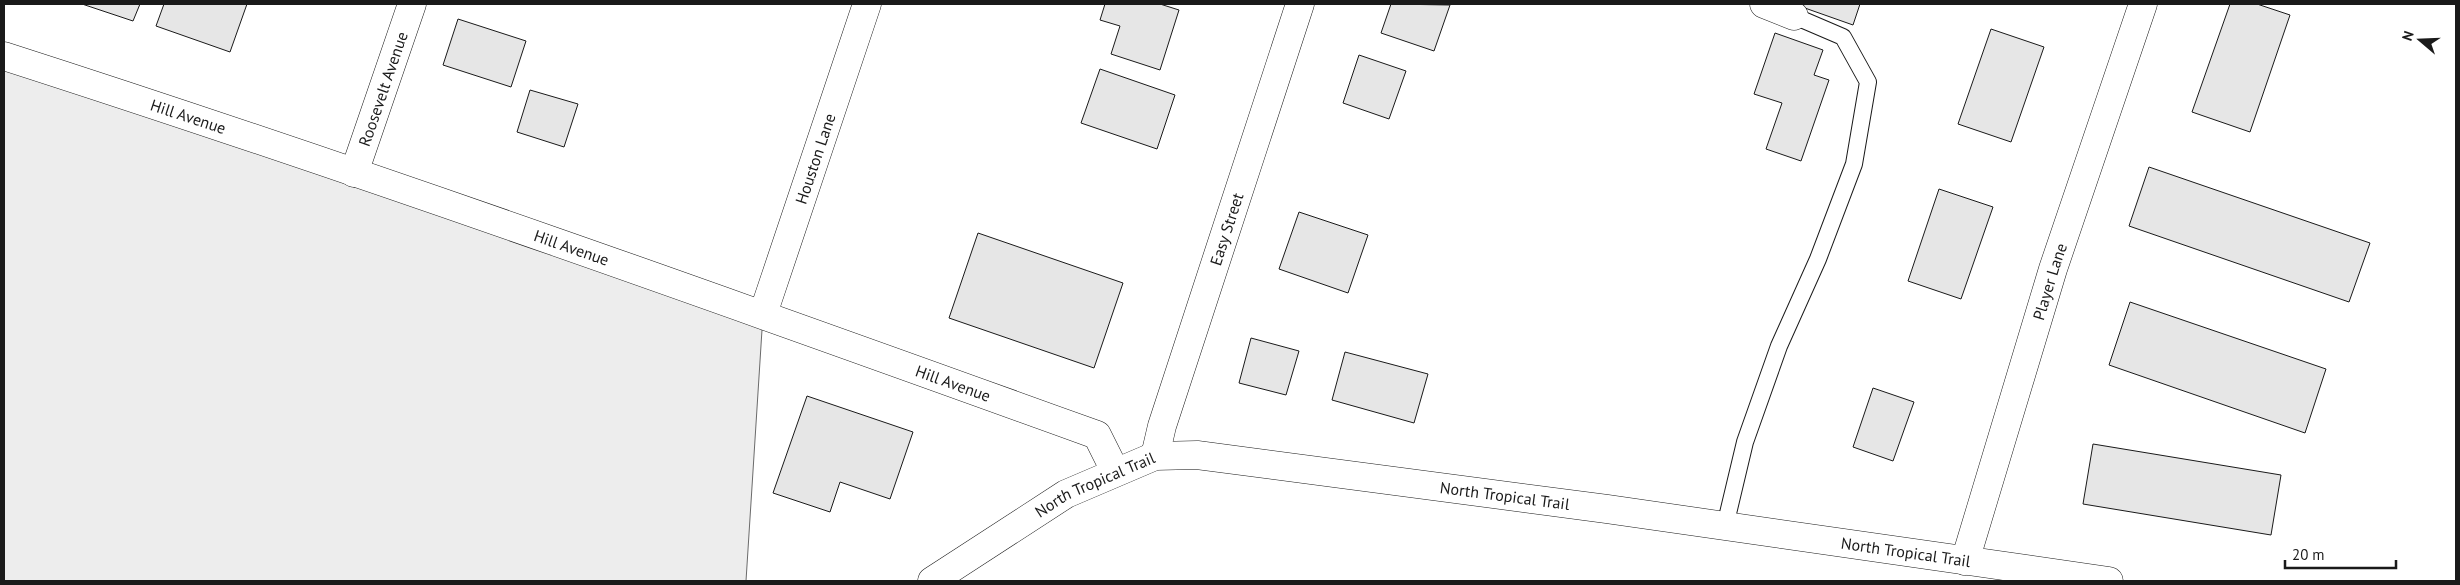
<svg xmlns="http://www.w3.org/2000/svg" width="2460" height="585" font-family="'PT Sans',sans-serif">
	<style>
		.built { fill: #ededed; stroke: #6a6a6a }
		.building { fill: #e6e6e6; stroke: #1a1a1a }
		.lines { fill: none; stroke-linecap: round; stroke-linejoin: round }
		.lane-casing { stroke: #1a1a1a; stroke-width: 18 }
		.street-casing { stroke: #1a1a1a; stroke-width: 29 }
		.secondary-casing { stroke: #1a1a1a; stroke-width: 29 }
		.lane { stroke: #fff; stroke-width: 16 }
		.street { stroke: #fff; stroke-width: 28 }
		.secondary { stroke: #fff; stroke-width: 28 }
		.labels { text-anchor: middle; stroke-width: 4; stroke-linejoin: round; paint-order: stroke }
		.street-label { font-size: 16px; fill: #1a1a1a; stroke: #fff }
	</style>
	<rect width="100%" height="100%" fill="#fff"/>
	<path class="built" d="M 4,59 L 763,314 L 746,581 L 4,581 Z"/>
	<path class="building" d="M 82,4 L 140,4 L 133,21 Z
		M 164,4 L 247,4 L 230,52 L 156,26 Z
		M 1105,4 L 1160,4 L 1179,10 L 1160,70 L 1111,54 L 1120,26 L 1100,20 Z
		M 1391,4 L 1450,5 L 1434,51 L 1381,33 Z
		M 1804,4 L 1860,4 L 1853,25 L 1802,7 Z
		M 2230,4 L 2257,4 L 2290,15 L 2250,132 L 2192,112 Z
		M 458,19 L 526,41 L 511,87 L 443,65 Z
		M 1991,29 L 2044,47 L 2011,142 L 1958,124 Z
		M 1775,33 L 1823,50 L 1814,75 L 1829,80 L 1801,161 L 1766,149 L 1782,103 L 1754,94 Z
		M 1359,55 L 1406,71 L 1389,119 L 1343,103 Z
		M 1100,69 L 1175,95 L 1157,149 L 1081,123 Z
		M 530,90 L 578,104 L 564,147 L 517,132 Z
		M 2149,167 L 2370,243 L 2349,302 L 2129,226 Z
		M 1939,189 L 1993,207 L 1961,299 L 1908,281 Z
		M 1299,212 L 1368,235 L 1348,293 L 1279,269 Z
		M 978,233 L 1123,283 L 1094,368 L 949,318 Z
		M 2130,302 L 2326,369 L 2305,433 L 2109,365 Z
		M 1251,338 L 1299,351 L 1286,395 L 1239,383 Z
		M 1345,352 L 1428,374 L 1414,423 L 1332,400 Z
		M 1873,388 L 1914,402 L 1893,461 L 1853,447 Z
		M 807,396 L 913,432 L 890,499 L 840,482 L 830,512 L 773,493 Z
		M 2093,444 L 2281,475 L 2271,535 L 2083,504 Z"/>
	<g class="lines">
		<g class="lane-casing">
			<path id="lane" d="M 1725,526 L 1745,442 L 1779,346 L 1818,259 L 1854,164 L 1868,82 L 1843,37 L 1794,16"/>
		</g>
		<g class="street-casing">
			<g id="street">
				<path d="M 1764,4 L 1794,16"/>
				<path id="s1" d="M 4,56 C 371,174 734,304 1097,435 L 1115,471"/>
				<path id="s2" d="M 354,173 L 412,4"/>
				<path id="s3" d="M 763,314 L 867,4"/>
				<path id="s4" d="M 1155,456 L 1162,426 L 1300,4"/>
				<path id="s5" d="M 1965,561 L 2053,269 L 2143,4"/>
			</g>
		</g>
		<g class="secondary-casing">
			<g id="secondary">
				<path id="s6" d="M 932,581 L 1066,494 L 1155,456 L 1197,455 L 1607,509 L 2109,581"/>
			</g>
		</g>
		<use href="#lane" class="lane"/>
		<use href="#street" class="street"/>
		<use href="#secondary" class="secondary"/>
	</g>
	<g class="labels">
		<g class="street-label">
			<text dy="6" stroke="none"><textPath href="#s2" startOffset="89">Roosevelt Avenue</textPath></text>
			<text dy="6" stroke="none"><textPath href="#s1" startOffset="194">Hill Avenue</textPath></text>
			<text dy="6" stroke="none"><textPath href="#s3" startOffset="164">Houston Lane</textPath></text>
			<text dy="6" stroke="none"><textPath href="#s4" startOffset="238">Easy Street</textPath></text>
			<text dy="6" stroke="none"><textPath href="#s1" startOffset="599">Hill Avenue</textPath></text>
			<text dy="6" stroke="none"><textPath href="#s5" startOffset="292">Player Lane</textPath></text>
			<text dy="6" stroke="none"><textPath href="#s1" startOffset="1004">Hill Avenue</textPath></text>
			<text dy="6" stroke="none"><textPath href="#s6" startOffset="190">North Tropical Trail</textPath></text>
			<text dy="6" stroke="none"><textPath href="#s6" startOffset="609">North Tropical Trail</textPath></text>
			<text dy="6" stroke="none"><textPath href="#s6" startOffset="1014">North Tropical Trail</textPath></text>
		</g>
	</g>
	<rect width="2460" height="585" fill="none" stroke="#1a1a1a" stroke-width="10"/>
	<g transform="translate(2420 40) rotate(289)" stroke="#ffffff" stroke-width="4" paint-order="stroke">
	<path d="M0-4L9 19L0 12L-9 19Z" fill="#1a1a1a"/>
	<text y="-8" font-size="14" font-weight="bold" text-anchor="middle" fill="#1a1a1a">N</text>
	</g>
	<path d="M2285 560v8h111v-8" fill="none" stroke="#1a1a1a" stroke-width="2.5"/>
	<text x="2292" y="560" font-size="15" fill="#1a1a1a" stroke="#ffffff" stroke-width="4" paint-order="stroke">20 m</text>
</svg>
